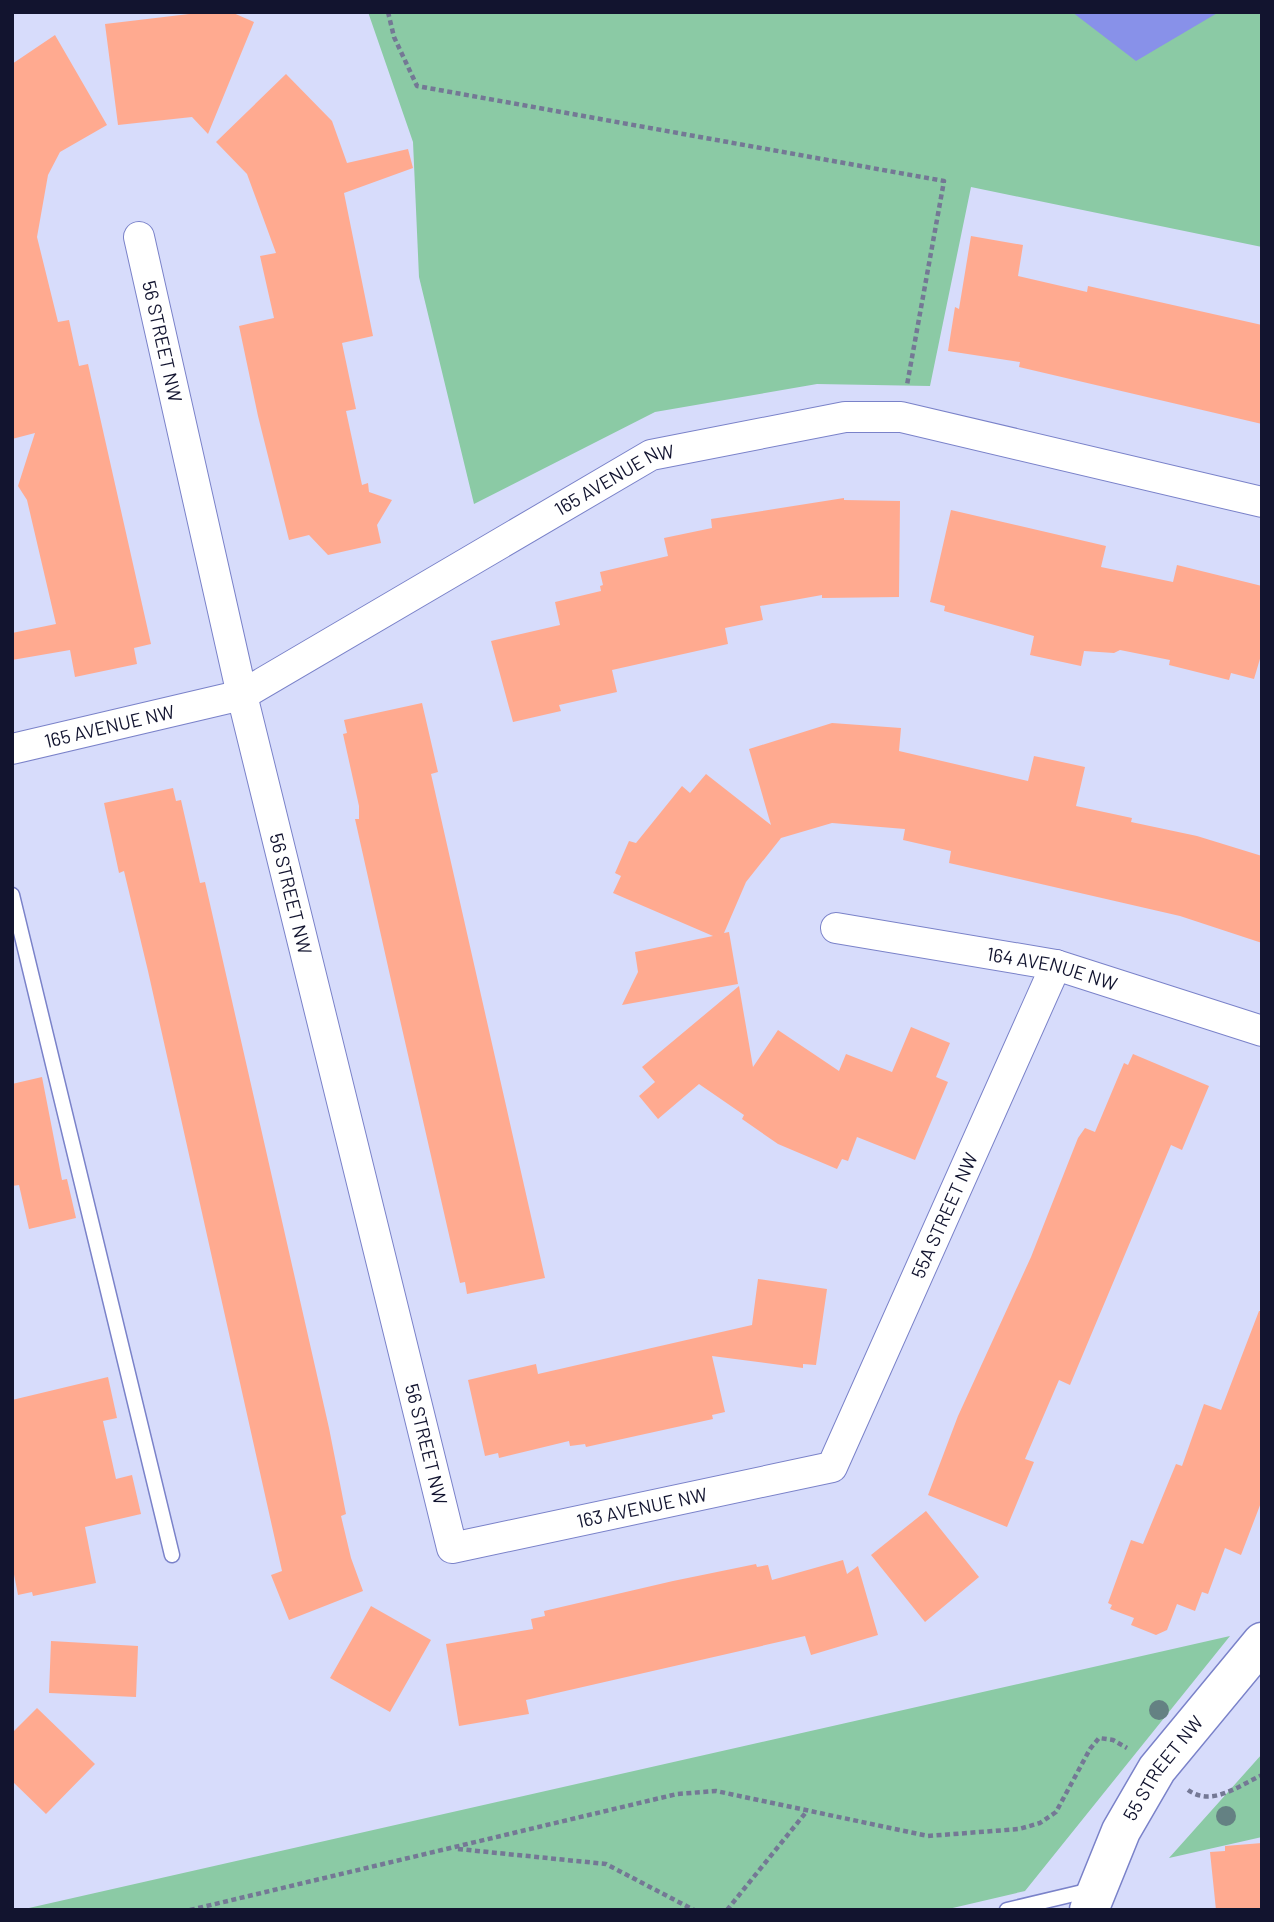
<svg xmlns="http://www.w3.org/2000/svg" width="1274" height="1922" font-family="Barlow,sans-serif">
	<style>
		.green { fill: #8bcaa5 }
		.water { fill: #8891e9 }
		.building { fill: #ffaa90 }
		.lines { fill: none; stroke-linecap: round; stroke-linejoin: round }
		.lane-casing { stroke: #7a82c9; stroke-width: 17 }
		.street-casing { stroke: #7a82c9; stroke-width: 32 }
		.secondary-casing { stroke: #7a82c9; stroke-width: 41 }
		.path { stroke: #747895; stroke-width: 4.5; stroke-dasharray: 5 3.5; stroke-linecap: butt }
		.lane { stroke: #fff; stroke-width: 14 }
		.street { stroke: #fff; stroke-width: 30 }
		.secondary { stroke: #fff; stroke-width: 38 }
		.tree { fill: #648183 }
		.labels { text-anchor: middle; stroke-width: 6; stroke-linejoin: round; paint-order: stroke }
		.street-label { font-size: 19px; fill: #12142f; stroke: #e7eafa }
	</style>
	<rect width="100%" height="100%" fill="#d7dcfb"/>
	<path class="green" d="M 368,12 L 1262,12 L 1262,247 L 971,187 L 930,386 L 817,384 L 655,412 L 474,504 L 419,277 L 413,142 Z
		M 1230,1636 L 1025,1891 L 944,1910 L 20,1910 Z
		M 1262,1754 L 1262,1837 L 1169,1858 Z"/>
	<path class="water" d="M 1072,12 L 1219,12 L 1136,61 Z"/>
	<path class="building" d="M 206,12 L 231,12 L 254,22 L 208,134 L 192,117 L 118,125 L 105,24 Z
		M 55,35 L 107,125 L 60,152 L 48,175 L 37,237 L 58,322 L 69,320 L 79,366 L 88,364 L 151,644 L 134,648 L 137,664 L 75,677 L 70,650 L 12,660 L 12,633 L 56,624 L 27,500 L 18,486 L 35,433 L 12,439 L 12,64 Z
		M 286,74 L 332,121 L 347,163 L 408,149 L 413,168 L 344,193 L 373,336 L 342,343 L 356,409 L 346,411 L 362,485 L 368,483 L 369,492 L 392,500 L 377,525 L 381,543 L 328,555 L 309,535 L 289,540 L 258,416 L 239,326 L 274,318 L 260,256 L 276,253 L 247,174 L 216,142 Z
		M 971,236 L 1023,245 L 1018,276 L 1087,292 L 1088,286 L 1262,325 L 1262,424 L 1019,367 L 1020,362 L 948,351 L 955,307 L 959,309 Z
		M 844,498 L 844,500 L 900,501 L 899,597 L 822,598 L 822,595 L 760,606 L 763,620 L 725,628 L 728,644 L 612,670 L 617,692 L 559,705 L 561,711 L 513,722 L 491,641 L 560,625 L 555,602 L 601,591 L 600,586 L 603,585 L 600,572 L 668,556 L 664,538 L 712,528 L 711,519 Z
		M 951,510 L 1106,546 L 1101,567 L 1173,582 L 1177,565 L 1262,586 L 1262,652 L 1254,679 L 1231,673 L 1229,680 L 1169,665 L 1170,660 L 1120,650 L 1114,653 L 1084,651 L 1081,666 L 1030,655 L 1034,636 L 944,611 L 945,606 L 930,602 Z
		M 422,703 L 438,772 L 431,774 L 545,1278 L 467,1294 L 465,1282 L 460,1283 L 393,989 L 355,819 L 359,819 L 359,806 L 343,734 L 347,733 L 344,720 Z
		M 832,723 L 901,728 L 899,751 L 1028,781 L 1034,756 L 1085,767 L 1076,806 L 1132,818 L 1131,822 L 1197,836 L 1262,856 L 1262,943 L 1180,916 L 949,863 L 951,851 L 903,840 L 905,829 L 832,823 L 781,838 L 746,882 L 724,933 L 729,932 L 738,984 L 622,1005 L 638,972 L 635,952 L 713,936 L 613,893 L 621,876 L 615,873 L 629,841 L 636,843 L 682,786 L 690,793 L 706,774 L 771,825 L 749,749 Z
		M 173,788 L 176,801 L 181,800 L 200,883 L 205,882 L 329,1428 L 346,1514 L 341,1516 L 351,1558 L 363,1591 L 289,1620 L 271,1575 L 282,1571 L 148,971 L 124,871 L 119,873 L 104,803 Z
		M 739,986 L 753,1067 L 778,1030 L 839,1071 L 846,1054 L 892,1072 L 911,1027 L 950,1043 L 936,1077 L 948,1082 L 915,1160 L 857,1137 L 848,1161 L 842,1159 L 837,1169 L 778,1144 L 742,1119 L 744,1115 L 699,1084 L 658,1119 L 639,1096 L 655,1082 L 642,1067 Z
		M 1133,1054 L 1209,1086 L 1182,1150 L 1171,1145 L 1070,1385 L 1059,1380 L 1025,1459 L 1034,1462 L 1007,1527 L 928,1495 L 958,1416 L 1031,1257 L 1078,1138 L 1085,1128 L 1095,1132 L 1124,1063 L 1128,1065 Z
		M 42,1077 L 62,1180 L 67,1179 L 76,1218 L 29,1229 L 19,1185 L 12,1186 L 12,1084 Z
		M 758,1279 L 827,1289 L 816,1365 L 803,1364 L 803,1368 L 712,1356 L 725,1412 L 712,1415 L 713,1419 L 586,1447 L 585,1444 L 570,1446 L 569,1441 L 499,1458 L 498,1453 L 485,1456 L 468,1380 L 536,1364 L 538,1374 L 752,1325 Z
		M 1259,1311 L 1262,1311 L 1262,1500 L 1241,1555 L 1225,1548 L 1208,1594 L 1202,1592 L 1195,1611 L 1177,1604 L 1167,1630 L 1156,1635 L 1131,1625 L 1134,1618 L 1110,1609 L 1112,1605 L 1108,1603 L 1131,1540 L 1143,1544 L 1176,1464 L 1182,1466 L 1204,1404 L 1221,1410 Z
		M 108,1377 L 117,1418 L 103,1421 L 116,1479 L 132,1475 L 141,1514 L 85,1527 L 96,1583 L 33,1596 L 32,1592 L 18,1595 L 12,1564 L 12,1400 Z
		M 926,1511 L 979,1577 L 925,1622 L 871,1555 Z
		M 843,1560 L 847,1574 L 858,1566 L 878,1635 L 811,1655 L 805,1636 L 526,1700 L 529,1714 L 459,1726 L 446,1644 L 533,1629 L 531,1619 L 545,1616 L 544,1611 L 673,1581 L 756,1564 L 757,1567 L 768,1565 L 772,1580 Z
		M 371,1606 L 431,1640 L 390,1712 L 330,1678 Z
		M 51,1641 L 138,1646 L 136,1697 L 49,1693 Z
		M 37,1708 L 95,1764 L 46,1814 L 12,1781 L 12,1733 Z
		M 1262,1843 L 1262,1910 L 1216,1910 L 1210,1852 L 1225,1851 L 1225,1846 Z"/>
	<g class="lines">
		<g class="lane-casing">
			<path id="lane" d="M 12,895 L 172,1555
				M 1007,1910 L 1091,1890"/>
		</g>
		<g class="street-casing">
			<g id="street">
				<path id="s1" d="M 139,237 L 242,695 L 452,1548 L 832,1467 L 1056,965"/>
				<path id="s2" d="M 12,749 L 242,695 L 651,455 L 845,417 L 901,417 L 1262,502"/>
				<path id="s3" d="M 836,928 L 1056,965 L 1262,1031"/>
			</g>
		</g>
		<g class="secondary-casing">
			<g id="secondary">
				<path id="s4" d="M 1089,1910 L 1121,1831 L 1157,1769 L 1262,1642"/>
			</g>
		</g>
		<path class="path" d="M 388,12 L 394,37 L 417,86 L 944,181 L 907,385
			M 1188,1790 C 1212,1807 1238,1786 1262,1775
			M 458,1849 L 606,1864 L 694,1910
			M 190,1910 L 677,1794 L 716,1791 L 928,1836 L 1019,1829 L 1040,1823 L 1056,1812 L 1090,1749 L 1099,1738 L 1113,1740 L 1127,1748
			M 727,1910 L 807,1811"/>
		<use href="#lane" class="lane"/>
		<use href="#street" class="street"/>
		<use href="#secondary" class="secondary"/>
	</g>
	<g class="tree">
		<circle cx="1159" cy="1710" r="10"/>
		<circle cx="1226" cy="1816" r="10"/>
	</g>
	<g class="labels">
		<g class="street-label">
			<text dy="7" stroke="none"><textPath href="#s1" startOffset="107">56 STREET NW</textPath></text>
			<text dy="7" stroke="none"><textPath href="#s2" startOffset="667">165 AVENUE NW</textPath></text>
			<text dy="7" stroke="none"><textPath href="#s2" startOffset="100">165 AVENUE NW</textPath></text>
			<text dy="7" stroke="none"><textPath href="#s1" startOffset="674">56 STREET NW</textPath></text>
			<text dy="7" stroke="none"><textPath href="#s3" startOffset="220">164 AVENUE NW</textPath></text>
			<text dy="7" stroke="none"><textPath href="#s1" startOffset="2012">55A STREET NW</textPath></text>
			<text dy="7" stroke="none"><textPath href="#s1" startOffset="1241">56 STREET NW</textPath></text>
			<text dy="7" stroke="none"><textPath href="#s1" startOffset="1542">163 AVENUE NW</textPath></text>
			<text dy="7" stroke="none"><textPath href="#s4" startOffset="161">55 STREET NW</textPath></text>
		</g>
	</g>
	<rect width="1274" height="1922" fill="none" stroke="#12142f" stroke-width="28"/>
</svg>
